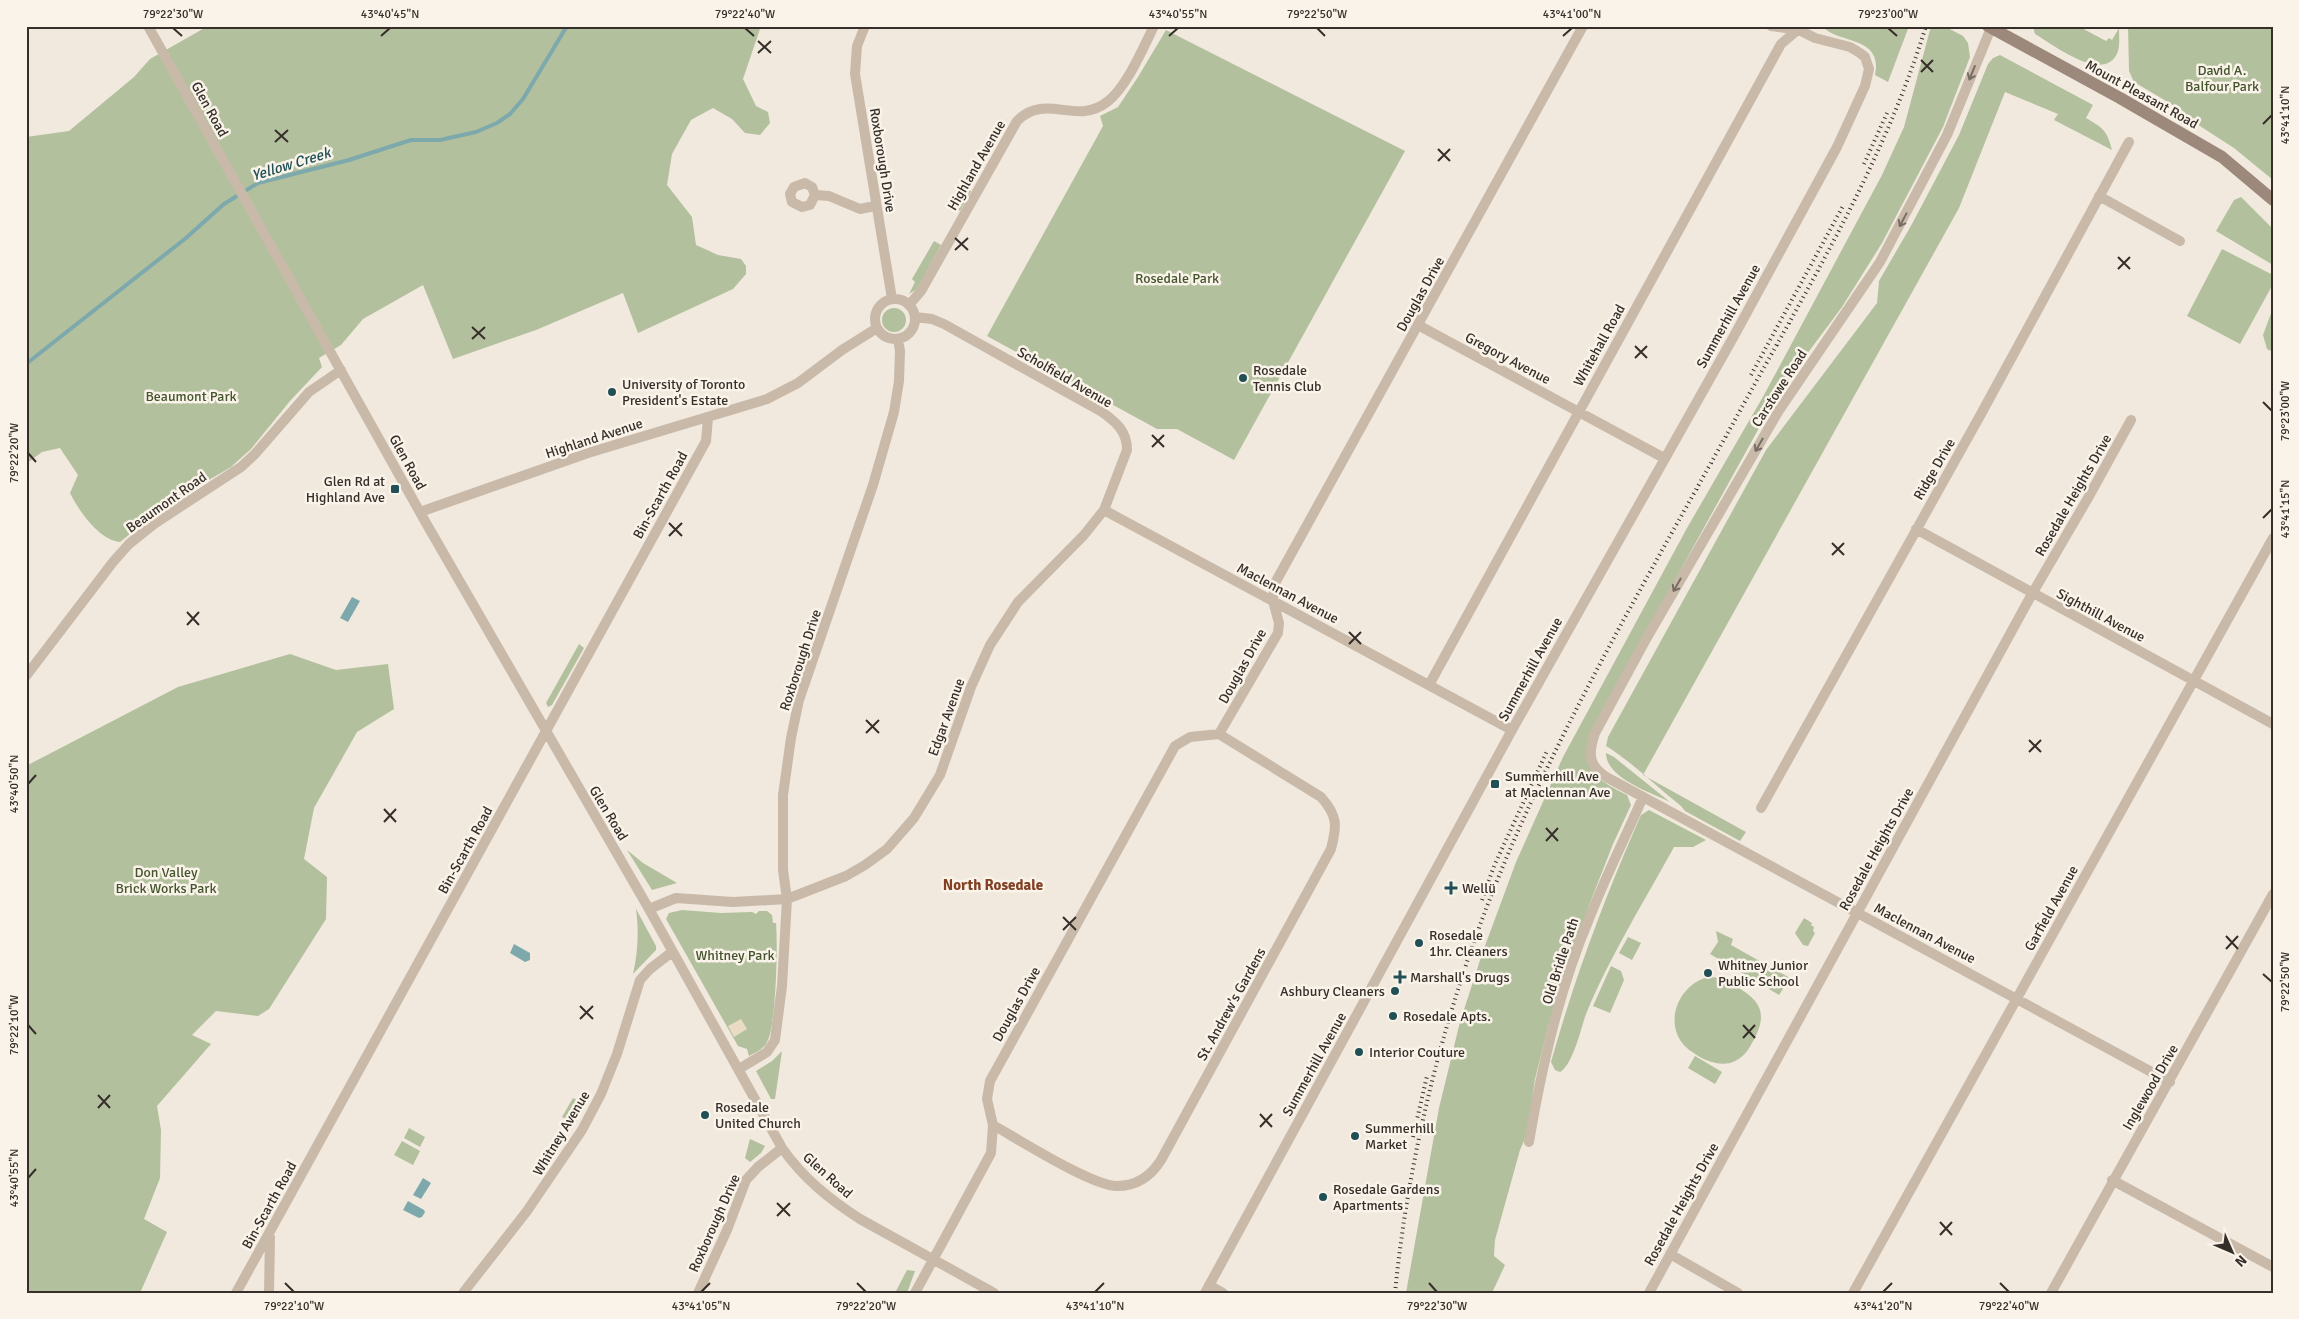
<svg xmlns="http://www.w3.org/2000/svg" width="2299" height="1319" font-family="Signika,sans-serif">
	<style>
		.green { fill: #b2c09d }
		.plaza { fill: #e9dbc4 }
		.water { fill: #7da9ad }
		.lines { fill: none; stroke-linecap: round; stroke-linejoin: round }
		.stream { stroke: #7da9ad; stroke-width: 4 }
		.street { stroke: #c9b9a9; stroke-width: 10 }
		.secondary { stroke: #9d897b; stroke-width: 12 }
		.rail { stroke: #362e29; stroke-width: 4; stroke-dasharray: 1 4; stroke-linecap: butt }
		.oneway { stroke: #786d63 }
		.ticks { fill: none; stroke: #362e29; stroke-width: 2 }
		.poi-dot { fill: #205056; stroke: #f9f3e9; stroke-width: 2 }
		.labels { text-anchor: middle; stroke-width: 5; stroke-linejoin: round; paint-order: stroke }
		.park-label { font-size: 14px; fill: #44542d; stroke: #f9f3e9 }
		.street-label { font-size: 14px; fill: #362e29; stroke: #f9f3e9 }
		.poi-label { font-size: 14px; fill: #362e29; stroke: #f9f3e9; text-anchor: start }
		.water-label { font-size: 15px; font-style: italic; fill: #205056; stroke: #f9f3e9 }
		.neighbourhood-label { font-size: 15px; font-weight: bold; fill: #824025; stroke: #f9f3e9 }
		.neatline { fill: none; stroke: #362e29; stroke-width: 2 }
		.ticks-label { font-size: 12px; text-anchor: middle; fill: #362e29 }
	</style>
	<rect width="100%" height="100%" fill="#f1e9dd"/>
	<path class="green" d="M 208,26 L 761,26 L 743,79 L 756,106 L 768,112 L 770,123 L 760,135 L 745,133 L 732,119 L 713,108 L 691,120 L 672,154 L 667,185 L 692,217 L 696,245 L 718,255 L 741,259 L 746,266 L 746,274 L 733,289 L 638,333 L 623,293 L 536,330 L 453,359 L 423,285 L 363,319 L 341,345 L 319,358 L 322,367 L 290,401 L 251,449 L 231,467 L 163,507 L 120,542 C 99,540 79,511 70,493 L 78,475 L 60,448 L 42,452 L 26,464 L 26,137 L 69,131 L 134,77 L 150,59 Z
		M 1822,26 L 1909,26 L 1888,82 L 1875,75 C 1883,35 1839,45 1822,26 Z
		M 1931,26 L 1944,26 L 1963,36 L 1968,43 L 1970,57 L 1943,127 L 1882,243 L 1842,307 L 1798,366 L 1764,419 L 1590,734 C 1579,769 1599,781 1627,795 L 1631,805 L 1613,844 L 1588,908 L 1548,1027 L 1535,1079 L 1527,1134 L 1520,1150 L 1495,1240 L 1494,1256 L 1505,1265 L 1492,1293 L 1406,1293 L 1439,1108 L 1460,1022 L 1482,954 L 1516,862 L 1563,757 L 1687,528 L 1764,395 L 1882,175 L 1904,127 Z
		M 2033,26 L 2078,26 L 2106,41 L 2109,38 L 2112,40 L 2119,28 C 2119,36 2120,44 2118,51 C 2106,86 2052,44 2035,34 Z
		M 2128,26 L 2273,26 L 2273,180 L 2234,148 L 2189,119 L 2183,111 L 2134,82 L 2129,71 Z
		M 1166,30 L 1405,151 L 1234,460 L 1177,429 L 1157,429 L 987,336 L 1103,126 L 1100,116 L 1118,107 L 1138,77 Z
		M 2000,55 L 2093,105 L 2086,118 C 2103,128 2107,130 2112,150 L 2054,120 L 2058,114 L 2005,92 L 1959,208 L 1643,775 L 1746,832 L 1740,841 L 1685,811 L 1681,806 C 1656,786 1632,762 1606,746 L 1608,737 L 1766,450 L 1877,303 L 1879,281 L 1912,224 L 1959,135 L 1988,64 L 1993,58 Z
		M 964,187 L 971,191 L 960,211 L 953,207 Z
		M 2241,197 L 2273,229 L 2273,265 L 2216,231 L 2234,200 Z
		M 934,241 L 941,245 L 917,289 L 909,294 L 915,282 L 912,279 Z
		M 2222,249 L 2273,275 L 2273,284 L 2240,344 L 2187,316 Z
		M882 320a12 12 0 1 1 24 0a12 12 0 1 1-24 0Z
		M 2273,308 L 2271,325 L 2273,352 L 2267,349 L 2263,335 Z
		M 579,644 L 584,648 L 552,705 L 548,707 L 546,703 Z
		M 290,654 L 336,670 L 388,664 L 394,709 L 357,732 L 314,808 L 304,859 L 327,877 L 326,919 L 269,1009 L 258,1016 L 216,1011 L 192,1035 L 211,1044 L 157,1106 L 161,1130 L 160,1178 L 144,1219 L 167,1232 L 140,1293 L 26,1293 L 26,766 L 178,687 Z
		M 1606,753 L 1614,757 L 1670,802 C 1650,792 1606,778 1606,753 Z
		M 1649,810 L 1706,840 L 1693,847 L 1674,847 C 1645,900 1609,958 1586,1014 C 1581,1028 1573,1065 1560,1072 L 1555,1070 L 1551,1062 C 1574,980 1603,902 1637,824 L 1641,815 Z
		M 627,850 L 643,863 L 677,883 L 652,890 Z
		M 636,909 L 656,946 L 656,950 L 633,974 C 638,952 639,931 636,909 Z
		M 682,910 L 721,913 L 752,912 L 756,914 L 759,911 L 767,911 L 772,915 L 773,923 L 776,923 C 778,943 776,1028 767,1042 C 764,1049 756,1052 749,1056 L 747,1049 L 738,1046 L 666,919 L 669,913 Z
		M 1804,918 L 1812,923 L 1811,925 L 1814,927 L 1813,931 L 1815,933 L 1808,946 L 1803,945 L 1795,933 Z
		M 1716,931 L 1733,939 L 1731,945 L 1790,978 L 1779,995 L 1710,954 L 1718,942 Z
		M 1628,937 L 1641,943 L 1632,960 L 1619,953 Z
		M 1611,966 L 1621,971 L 1624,980 L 1610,1013 L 1593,1006 Z
		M 1709,977 C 1721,977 1728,981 1737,987 C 1764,1002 1767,1017 1752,1043 C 1747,1053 1740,1060 1730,1063 C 1719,1065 1709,1062 1700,1057 C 1692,1052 1685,1048 1680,1040 C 1665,1015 1683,982 1709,977 Z
		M 782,1051 L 775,1099 L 771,1099 L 756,1071 L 772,1061 Z
		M 1695,1056 L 1722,1072 L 1715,1084 L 1688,1068 Z
		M 573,1098 L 585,1104 L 575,1123 L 562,1117 Z
		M 409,1128 L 425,1137 L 420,1147 L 404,1138 Z
		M 750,1139 L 765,1146 L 761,1153 L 750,1162 L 745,1158 Z
		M 402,1141 L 420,1151 L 413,1165 L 394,1155 Z
		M 907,1270 L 915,1271 L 907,1293 L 895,1293 Z"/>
	<path class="plaza" d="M 741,1019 L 747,1029 L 734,1037 L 728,1026 Z"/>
	<path class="water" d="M 352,597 L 360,601 L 348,622 L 340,618 Z
		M 514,944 L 530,953 L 530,960 L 525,962 L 510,953 Z
		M 423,1178 L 431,1183 L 421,1199 L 413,1195 Z
		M 408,1201 L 424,1210 L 425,1212 L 422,1217 L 419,1218 L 403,1210 Z"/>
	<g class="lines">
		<path class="stream" d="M 26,364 L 186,238 L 224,204 L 258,183 L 349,160 L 411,140 L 440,140 L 476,132 L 497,123 L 510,114 L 523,99 L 567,26"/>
		<path class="street" d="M 148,26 L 426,523 L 649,909 L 782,1148 C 803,1178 829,1199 860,1219 L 994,1293
			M 865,26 L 857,46 L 855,74 L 892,299
			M 1991,28 L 1947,135 L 1880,262 L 1778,412 L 1645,641 L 1595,733 C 1588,754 1588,766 1608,778 L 2170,1082
			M 815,195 L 810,205 L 802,207 L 792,202 L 790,194 L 794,187 L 805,183 L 812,187 L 815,195 L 829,196 L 860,209 L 875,206
			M 2099,196 L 2180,241
			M875 319a20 20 0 1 1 40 0a20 20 0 1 1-40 0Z
			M 909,305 L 921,291 L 1017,121 C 1046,92 1076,126 1107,102 C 1127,87 1143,48 1154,26
			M 1418,325 L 1664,458
			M 1104,510 L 1512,730
			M 420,512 L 588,453 L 767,399 L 798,383 L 842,350 L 877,328
			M 1916,529 L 2273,724
			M 26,676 L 113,562 L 129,544 L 154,524 L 241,467 L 255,454 L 309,392 L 341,370
			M 1429,685 L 1781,44 L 1800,28
			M 1219,734 L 1278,633 L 1279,623 L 1273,601 L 1275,583 L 1583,26
			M 1761,808 L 1981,414 L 2129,142
			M 649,909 L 676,898 L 733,902 L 787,899 L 846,876 L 865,865 L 887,849 L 914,818 L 940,775 L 971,687 L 990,645 L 1018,602 L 1084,535 L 1104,510 L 1127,450 C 1127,431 1116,422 1102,412 L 944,324 L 932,319 L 915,317
			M 739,1069 L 767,1052 L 775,1040 L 782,986 L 787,899 L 783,870 L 783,795 L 791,738 L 799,700 L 873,485 L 894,412 L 899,381 L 900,351 L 898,339
			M 993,1125 C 1018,1139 1092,1186 1117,1186 C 1136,1186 1151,1176 1161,1160 L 1331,849 C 1337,826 1338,816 1321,797 L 1219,734
			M 1529,1142 C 1542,1066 1559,990 1589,919 C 1605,878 1625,838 1643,797
			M 2112,1180 L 2273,1267
			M 1670,1254 L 1738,1293
			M 1209,1285 L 1223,1293
			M 236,1293 L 706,441 L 708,418
			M 269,1293 L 270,1237
			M 463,1293 L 527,1211 L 582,1130 L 601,1094 L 617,1054 L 640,980 L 650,969 L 672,952
			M 698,1293 L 727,1230 L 746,1180 L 758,1167 L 782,1148
			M 915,1293 L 991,1153 L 993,1125 L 987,1099 L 990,1081 L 1175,746 L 1190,737 L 1219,734
			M 1205,1293 L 1512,730 L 1734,336 L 1837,147 L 1865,86 L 1869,69 L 1865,57 L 1860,53 L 1850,47 L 1815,38 L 1799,30 L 1771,26
			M 1649,1293 L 2032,594 L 2088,498 L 2131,420
			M 1853,1293 L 2273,538
			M 2051,1293 L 2273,894"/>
		<path class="secondary" d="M 1988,26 L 2120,98 L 2222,157 L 2273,200"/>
		<path class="rail" d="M 1864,164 L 1887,113
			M 1751,375 L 1843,206
			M 1482,900 L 1494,866 L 1548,749
			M 1413,1137 L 1427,1076
			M 1395,1293 C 1410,1139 1453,979 1515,838 C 1580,689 1664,549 1742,407 C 1810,284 1884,162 1926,26"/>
	</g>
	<defs><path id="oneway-shaft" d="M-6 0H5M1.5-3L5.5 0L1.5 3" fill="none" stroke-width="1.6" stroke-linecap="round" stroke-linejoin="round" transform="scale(1.25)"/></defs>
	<g class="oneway">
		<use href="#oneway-shaft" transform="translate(1972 73) rotate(112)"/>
		<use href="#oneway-shaft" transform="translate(1903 220) rotate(118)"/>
		<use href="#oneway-shaft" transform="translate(1759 445) rotate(120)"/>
		<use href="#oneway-shaft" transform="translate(1677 585) rotate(120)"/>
	</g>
	<path class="ticks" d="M 173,28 L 182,36M 745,28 L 754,36M 1317,28 L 1325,36M 1888,28 L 1897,36M 381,36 L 390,28M 1169,36 L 1178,28M 1563,36 L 1572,28M 758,41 L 771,53M 758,53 L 771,41M 1921,60 L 1933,72M 1921,72 L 1933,60M 2263,124 L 2272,115M 275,130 L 288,142M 275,142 L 288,130M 1438,149 L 1450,161M 1438,161 L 1450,149M 955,238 L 968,250M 955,250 L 968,238M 2118,257 L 2130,269M 2118,269 L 2130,257M 472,327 L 485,339M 472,339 L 485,327M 1635,346 L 1647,358M 1635,358 L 1647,346M 2263,402 L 2272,411M 1152,435 L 1164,447M 1152,447 L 1164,435M 28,453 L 36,462M 2263,518 L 2272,509M 669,523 L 682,536M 669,536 L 682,523M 1832,543 L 1844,555M 1832,555 L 1844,543M 187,612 L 199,625M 187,625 L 199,612M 1349,632 L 1361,644M 1349,644 L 1361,632M 866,720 L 879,733M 866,733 L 879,720M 2029,740 L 2041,752M 2029,752 L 2041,740M 28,784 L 36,775M 384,809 L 396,822M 384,822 L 396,809M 1546,828 L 1558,841M 1546,841 L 1558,828M 1063,917 L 1076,930M 1063,930 L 1076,917M 2226,936 L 2238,949M 2226,949 L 2238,936M 2263,974 L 2272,982M 580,1006 L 593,1019M 580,1019 L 593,1006M 28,1025 L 36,1034M 1743,1025 L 1755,1038M 1743,1038 L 1755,1025M 98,1095 L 110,1108M 98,1108 L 110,1095M 1260,1114 L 1272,1127M 1260,1127 L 1272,1114M 28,1178 L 36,1169M 777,1203 L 790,1216M 777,1216 L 790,1203M 1940,1222 L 1952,1235M 1940,1235 L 1952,1222M 285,1283 L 294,1292M 857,1283 L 866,1292M 1429,1283 L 1437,1292M 2000,1283 L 2009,1292M 701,1292 L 710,1283M 1095,1292 L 1104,1283M 1883,1292 L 1892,1283"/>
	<g class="poi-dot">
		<circle cx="1243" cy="378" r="5"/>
		<circle cx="612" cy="392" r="5"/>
		<rect x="390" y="484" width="10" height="10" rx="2.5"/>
		<rect x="1490" y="779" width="10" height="10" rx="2.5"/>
		<path d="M1448.5 880.5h5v5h5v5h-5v5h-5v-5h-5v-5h5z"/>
		<circle cx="1419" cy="943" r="5"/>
		<circle cx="1708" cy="973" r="5"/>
		<path d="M1397.5 969.5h5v5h5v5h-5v5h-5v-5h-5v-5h5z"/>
		<circle cx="1395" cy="991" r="5"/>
		<circle cx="1393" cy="1016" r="5"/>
		<circle cx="1359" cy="1052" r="5"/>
		<circle cx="705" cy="1115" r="5"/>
		<circle cx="1355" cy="1136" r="5"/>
		<circle cx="1323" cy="1197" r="5"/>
	</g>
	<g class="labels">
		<g class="park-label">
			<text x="2222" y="75">David A.<tspan x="2222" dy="16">Balfour Park</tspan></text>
			<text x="1177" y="283">Rosedale Park</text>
			<text x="191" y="401">Beaumont Park</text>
			<text x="166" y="877">Don Valley<tspan x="166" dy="16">Brick Works Park</tspan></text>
			<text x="735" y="960">Whitney Park</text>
		</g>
		<g class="street-label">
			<text transform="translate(2142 94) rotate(29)" y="5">Mount Pleasant Road</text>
			<text transform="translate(210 109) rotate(61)" y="5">Glen Road</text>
			<text transform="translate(883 160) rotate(81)" y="5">Roxborough Drive</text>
			<text transform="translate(976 165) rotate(-60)" y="5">Highland Avenue</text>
			<text transform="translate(1420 294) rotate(-61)" y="5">Douglas Drive</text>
			<text transform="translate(1728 316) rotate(-61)" y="5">Summerhill Avenue</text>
			<text transform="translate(1599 345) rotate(-61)" y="5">Whitehall Road</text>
			<text transform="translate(1508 358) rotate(28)" y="5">Gregory Avenue</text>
			<text transform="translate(1065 377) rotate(30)" y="5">Scholfield Avenue</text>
			<text transform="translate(1779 388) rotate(-57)" y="5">Carstowe Road</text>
			<text transform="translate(594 438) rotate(-18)" y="5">Highland Avenue</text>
			<text transform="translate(408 462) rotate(61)" y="5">Glen Road</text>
			<text transform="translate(1934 469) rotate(-60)" y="5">Ridge Drive</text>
			<text transform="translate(660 495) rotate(-61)" y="5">Bin-Scarth Road</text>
			<text transform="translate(2073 495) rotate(-60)" y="5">Rosedale Heights Drive</text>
			<text transform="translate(166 502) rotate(-35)" y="5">Beaumont Road</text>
			<text transform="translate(1288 593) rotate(28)" y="5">Maclennan Avenue</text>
			<text transform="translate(2101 615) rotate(28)" y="5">Sighthill Avenue</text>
			<text transform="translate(800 660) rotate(-72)" y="5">Roxborough Drive</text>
			<text transform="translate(1242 666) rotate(-61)" y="5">Douglas Drive</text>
			<text transform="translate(1530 669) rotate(-61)" y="5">Summerhill Avenue</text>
			<text transform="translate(946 717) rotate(-70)" y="5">Edgar Avenue</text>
			<text transform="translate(609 813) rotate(59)" y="5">Glen Road</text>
			<text transform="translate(1876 849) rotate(-61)" y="5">Rosedale Heights Drive</text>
			<text transform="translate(465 850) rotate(-61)" y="5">Bin-Scarth Road</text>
			<text transform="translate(2051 908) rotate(-61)" y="5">Garfield Avenue</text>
			<text transform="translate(1925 933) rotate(28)" y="5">Maclennan Avenue</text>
			<text transform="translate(1560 961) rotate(-72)" y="5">Old Bridle Path</text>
			<text transform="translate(1016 1004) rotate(-61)" y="5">Douglas Drive</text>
			<text transform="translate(1231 1004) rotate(-61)" y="5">St. Andrew's Gardens</text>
			<text transform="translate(1314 1064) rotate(-61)" y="5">Summerhill Avenue</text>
			<text transform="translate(2150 1087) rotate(-60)" y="5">Inglewood Drive</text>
			<text transform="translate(561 1133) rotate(-59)" y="5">Whitney Avenue</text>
			<text transform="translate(828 1175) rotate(42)" y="5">Glen Road</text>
			<text transform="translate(1681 1204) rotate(-61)" y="5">Rosedale Heights Drive</text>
			<text transform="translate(269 1205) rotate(-61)" y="5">Bin-Scarth Road</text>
			<text transform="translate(714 1223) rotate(-66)" y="5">Roxborough Drive</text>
		</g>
		<g class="poi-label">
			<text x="1253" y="375">Rosedale<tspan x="1253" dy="16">Tennis Club</tspan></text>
			<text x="622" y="389">University of Toronto<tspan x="622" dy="16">President's Estate</tspan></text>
			<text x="385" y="486" text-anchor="end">Glen Rd at<tspan x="385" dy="16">Highland Ave</tspan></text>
			<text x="1505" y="781">Summerhill Ave<tspan x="1505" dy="16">at Maclennan Ave</tspan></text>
			<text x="1462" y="893">Wellü</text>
			<text x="1429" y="940">Rosedale<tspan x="1429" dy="16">1hr. Cleaners</tspan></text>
			<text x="1718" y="970">Whitney Junior<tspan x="1718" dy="16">Public School</tspan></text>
			<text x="1410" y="982">Marshall's Drugs</text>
			<text x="1385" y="996" text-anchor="end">Ashbury Cleaners</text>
			<text x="1403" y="1021">Rosedale Apts.</text>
			<text x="1369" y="1057">Interior Couture</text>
			<text x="715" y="1112">Rosedale<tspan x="715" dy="16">United Church</tspan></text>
			<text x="1365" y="1133">Summerhill<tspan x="1365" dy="16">Market</tspan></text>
			<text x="1333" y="1194">Rosedale Gardens<tspan x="1333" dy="16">Apartments</tspan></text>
		</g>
		<g class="water-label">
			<text transform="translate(291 164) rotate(-17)" y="5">Yellow Creek</text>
		</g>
		<g class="neighbourhood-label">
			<text x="993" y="890">North Rosedale</text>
		</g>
	</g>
	<rect width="2299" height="1319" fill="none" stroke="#f9f3e9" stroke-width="55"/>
	<g transform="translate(2232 1252) rotate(135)" stroke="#f9f3e9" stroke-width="4" paint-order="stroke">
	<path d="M0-4L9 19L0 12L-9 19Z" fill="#362e29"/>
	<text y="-8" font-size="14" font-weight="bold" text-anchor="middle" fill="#362e29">N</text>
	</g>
	<rect x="28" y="28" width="2244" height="1264" class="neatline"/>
	<g class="ticks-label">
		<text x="173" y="18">79°22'30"W</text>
		<text x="390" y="18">43°40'45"N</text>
		<text x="745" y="18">79°22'40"W</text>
		<text x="1178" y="18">43°40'55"N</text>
		<text x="1317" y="18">79°22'50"W</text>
		<text x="1572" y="18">43°41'00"N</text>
		<text x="1888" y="18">79°23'00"W</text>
		<text transform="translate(2285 115) rotate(-90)" y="4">43°41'10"N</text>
		<text transform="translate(2285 411) rotate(-90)" y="4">79°23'00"W</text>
		<text transform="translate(14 453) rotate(-90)" y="4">79°22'20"W</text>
		<text transform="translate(2285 509) rotate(-90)" y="4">43°41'15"N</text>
		<text transform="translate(14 784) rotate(-90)" y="4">43°40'50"N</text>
		<text transform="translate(2285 982) rotate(-90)" y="4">79°22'50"W</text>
		<text transform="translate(14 1025) rotate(-90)" y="4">79°22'10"W</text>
		<text transform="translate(14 1178) rotate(-90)" y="4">43°40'55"N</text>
		<text x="294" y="1310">79°22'10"W</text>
		<text x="701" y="1310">43°41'05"N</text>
		<text x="866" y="1310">79°22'20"W</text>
		<text x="1095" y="1310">43°41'10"N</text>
		<text x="1437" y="1310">79°22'30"W</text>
		<text x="1883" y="1310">43°41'20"N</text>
		<text x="2009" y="1310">79°22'40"W</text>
	</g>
</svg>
